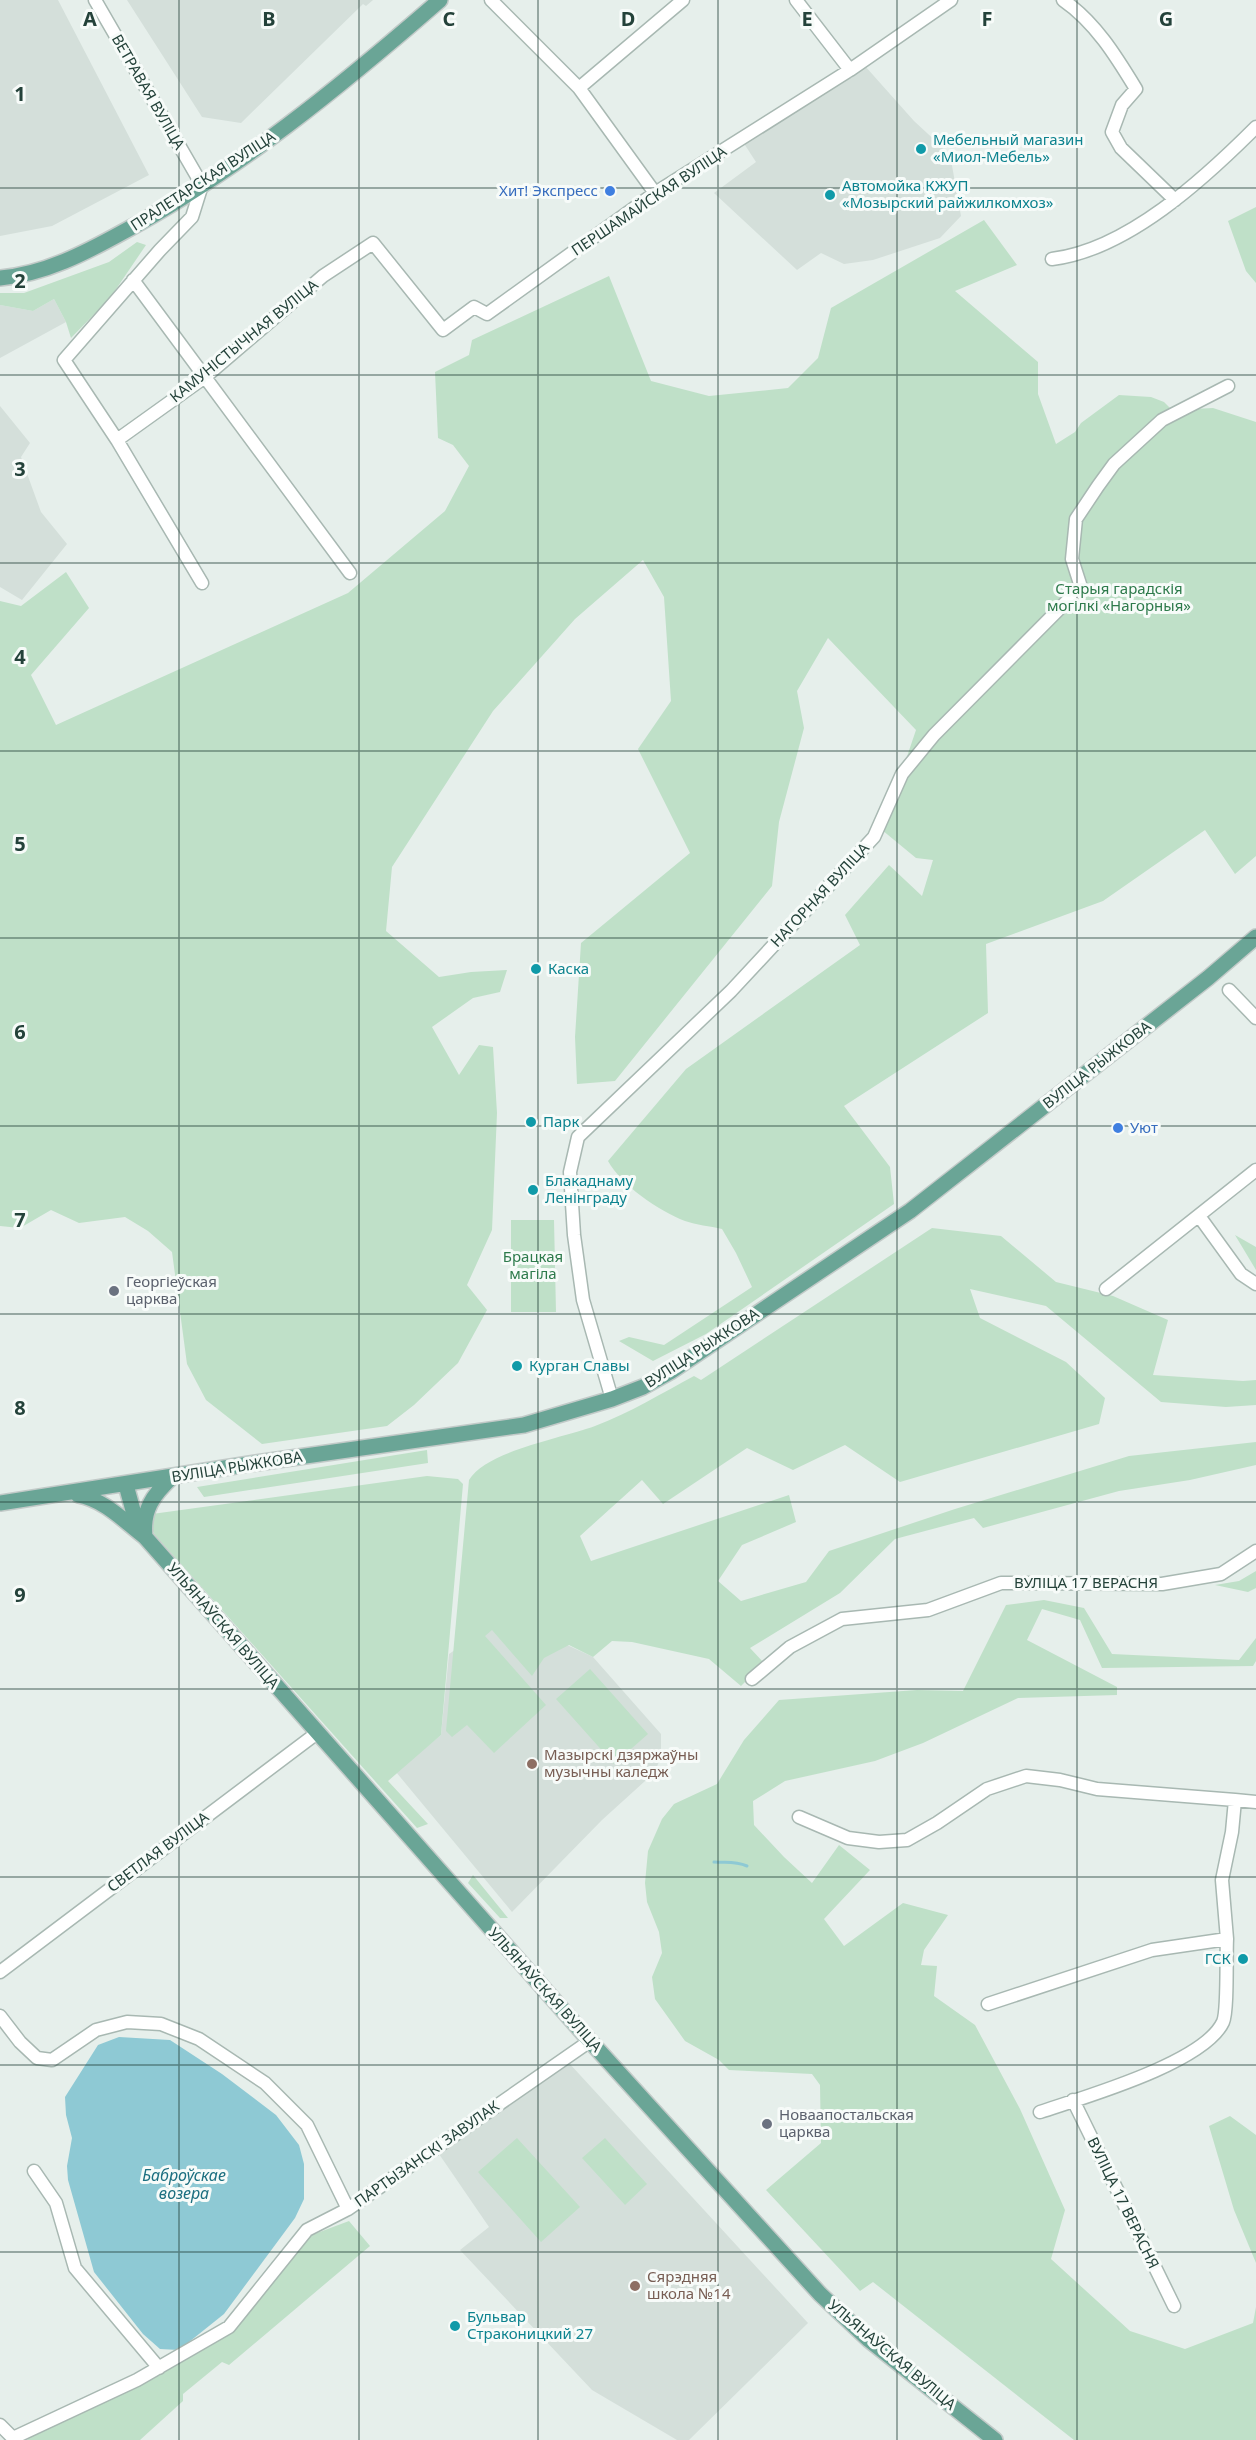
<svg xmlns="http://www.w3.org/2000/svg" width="1256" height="2440" font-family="'Noto Sans',sans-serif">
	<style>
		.built { fill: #d4dfda }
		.green { fill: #bfe0c8 }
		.water { fill: #8ec9d4 }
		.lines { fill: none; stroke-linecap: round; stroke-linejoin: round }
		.stream { stroke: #8ec9d4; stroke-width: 3 }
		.minor-casing { stroke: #a8b8b2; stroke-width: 15 }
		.major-casing { stroke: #c2cac8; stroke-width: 18 }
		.minor { stroke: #fff; stroke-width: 12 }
		.major { stroke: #6aa596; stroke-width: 15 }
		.grid { fill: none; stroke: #24423a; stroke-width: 1.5; stroke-opacity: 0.55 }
		.culture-dot { fill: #0f9aa8; stroke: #f7fbf9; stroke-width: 2 }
		.shop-dot { fill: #3f7fe0; stroke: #f7fbf9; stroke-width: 2 }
		.worship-dot { fill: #6b7280; stroke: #f7fbf9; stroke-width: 2 }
		.education-dot { fill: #8d6e63; stroke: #f7fbf9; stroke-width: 2 }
		.labels { text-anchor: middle; stroke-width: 6; stroke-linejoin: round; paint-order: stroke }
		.street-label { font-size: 15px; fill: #24423a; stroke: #f7fbf9 }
		.culture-label { font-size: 15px; fill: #0d838f; stroke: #f7fbf9; text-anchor: start }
		.shop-label { font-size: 15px; fill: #366cbe; stroke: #f7fbf9; text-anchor: end }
		.park-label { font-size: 15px; fill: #2d7a4b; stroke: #f7fbf9 }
		.worship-label { font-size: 15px; fill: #5b616d; stroke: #f7fbf9; text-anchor: start }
		.education-label { font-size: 15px; fill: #785e54; stroke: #f7fbf9; text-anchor: start }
		.water-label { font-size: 16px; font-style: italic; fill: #1c6f80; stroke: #f7fbf9 }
		.grid-label { font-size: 20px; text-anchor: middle; font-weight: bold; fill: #24423a; stroke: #f7fbf9; stroke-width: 6; stroke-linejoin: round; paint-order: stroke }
	</style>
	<rect width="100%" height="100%" fill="#e6efeb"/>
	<path class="built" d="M 0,0 L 58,0 L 149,175 L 52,226 L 0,236 Z
		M 127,0 L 373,0 L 366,6 L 363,4 L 241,123 L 202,117 Z
		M 865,66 L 914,121 L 940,145 L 951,160 L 961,216 L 940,238 L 873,260 L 844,264 L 821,253 L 797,270 L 714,193 L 756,162 L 743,142 Z
		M 54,299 L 66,322 L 0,358 L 0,305 L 33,311 Z
		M 0,406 L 30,443 L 21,457 L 41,512 L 67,544 L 22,600 L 0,587 Z
		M 505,1616 L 593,1657 L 661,1734 L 661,1756 L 655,1772 L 602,1820 L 512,1912 L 396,1772 L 441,1735 L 449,1654 Z
		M 569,2063 L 808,2323 L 689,2440 L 677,2440 L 592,2390 L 460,2250 L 489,2227 L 439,2154 Z"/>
	<path class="green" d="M 1256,207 L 1256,283 L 1246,271 L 1228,221 Z
		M 984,220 L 1017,265 L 955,291 L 1038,362 L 1038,394 L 1056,444 L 1075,432 L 1081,423 L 1119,395 L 1151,397 L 1164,402 L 1172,410 L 1213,408 L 1256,422 L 1256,856 L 1235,874 L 1205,830 L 1103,901 L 986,944 L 988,1013 L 844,1106 L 890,1167 L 894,1204 L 706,1334 L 653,1361 L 619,1341 L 629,1337 L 664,1345 L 752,1287 L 736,1253 L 722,1229 C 710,1226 696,1225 685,1221 C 659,1211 621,1185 608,1161 L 686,1069 L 860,945 L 845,915 L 889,865 L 922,896 L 933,860 L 916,858 L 882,830 L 916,730 L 828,638 L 797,691 L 804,728 L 779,822 L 772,886 L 615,1081 L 577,1084 L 575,1037 L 581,943 L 690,853 L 638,749 L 671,701 L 664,597 L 643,560 L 575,619 L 493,711 L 392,867 L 386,931 L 439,977 L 471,972 L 507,970 L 500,992 L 473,998 L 432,1027 L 459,1075 L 479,1045 L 493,1047 L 497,1113 L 492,1230 L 467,1285 L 487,1310 L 458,1363 L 414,1405 L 387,1426 L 262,1444 L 206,1400 L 187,1364 L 172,1252 L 148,1231 L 125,1217 L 79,1223 L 51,1210 L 20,1228 L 0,1226 L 0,601 L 21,606 L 66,572 L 89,608 L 31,675 L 56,725 L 348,593 L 445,511 L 469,466 L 453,445 L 438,438 L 435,372 L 469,355 L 472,340 L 609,276 L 651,381 L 709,396 L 788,388 L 818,358 L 831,308 Z
		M 137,242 L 146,245 L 110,298 L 71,338 L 66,322 L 54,299 L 33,311 L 0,305 L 0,293 L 24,293 L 109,262 Z
		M 511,1220 L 554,1220 L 556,1312 L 511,1312 Z
		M 932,1228 L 1001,1236 L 1056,1282 L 1113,1296 L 1168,1320 L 1153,1375 L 1243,1381 L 1256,1380 L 1256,1405 L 1226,1407 L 1161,1402 L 1046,1306 L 970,1289 L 980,1318 L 1066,1362 L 1105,1398 L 1099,1424 L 900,1482 L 845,1445 L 793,1470 L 747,1448 L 663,1504 L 642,1480 L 580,1536 L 591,1561 L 789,1495 L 796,1522 L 742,1545 L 718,1581 L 741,1601 L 806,1582 L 829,1551 L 955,1509 L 1129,1456 L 1256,1442 L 1256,1465 L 1190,1480 L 1119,1491 L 983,1528 L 974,1518 L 895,1539 L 840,1593 L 750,1648 L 764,1663 L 741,1686 L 709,1659 L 632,1642 L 612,1641 L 593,1657 L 569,1645 L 544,1658 L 532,1676 L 492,1630 L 485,1636 L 546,1705 L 494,1753 L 467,1725 L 452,1737 L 446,1731 L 469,1480 C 486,1451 563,1438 595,1426 C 630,1413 662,1393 694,1376 L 701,1380 Z
		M 1235,1235 L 1256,1247 L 1256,1270 Z
		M 427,1450 L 428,1463 L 204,1497 L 197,1487 Z
		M 427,1476 L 458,1479 L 463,1484 L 441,1735 L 388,1781 L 428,1824 L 417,1828 L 155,1535 L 151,1528 L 152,1514 Z
		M 1256,1571 L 1256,1588 L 1248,1592 L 1215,1585 L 1239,1581 Z
		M 1044,1600 L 1084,1608 L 1112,1654 L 1239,1660 L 1256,1638 L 1256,1661 L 1253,1666 L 1102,1668 L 1080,1620 L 1042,1609 L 1027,1640 L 1117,1687 L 1117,1695 L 1018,1698 L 923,1743 L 875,1761 L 785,1781 L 753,1801 L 754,1825 L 784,1857 L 812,1883 L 839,1845 L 870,1870 L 824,1919 L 844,1946 L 903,1903 L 948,1915 L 924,1950 L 921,1965 L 937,1966 L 934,1996 L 975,2025 L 1020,2109 L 1065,2210 L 1051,2259 L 1130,2331 L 1185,2349 L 1253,2323 L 1256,2307 L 1256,2440 L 1074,2440 L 873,2282 L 860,2291 L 766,2190 L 821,2143 L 820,2085 L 812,2074 L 729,2070 L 719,2060 L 685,2041 L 655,1999 L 652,1977 L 662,1953 L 659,1932 L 647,1902 L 645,1883 L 648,1851 L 662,1819 L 674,1804 L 717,1784 L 744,1740 L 779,1700 L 917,1690 L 963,1691 L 1006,1605 Z
		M 590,1669 L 648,1734 L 614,1764 L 556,1699 Z
		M 473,1875 L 508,1918 L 500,1918 L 468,1883 Z
		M 1230,2116 L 1256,2135 L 1256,2263 L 1234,2210 L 1209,2126 Z
		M 517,2138 L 580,2207 L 541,2242 L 478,2172 Z
		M 605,2138 L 647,2184 L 625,2205 L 582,2158 Z
		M 349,2221 L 370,2246 L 229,2365 L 222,2362 L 183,2394 L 183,2401 L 140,2440 L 28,2440 L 26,2438 L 233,2330 L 309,2236 Z"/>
	<path class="water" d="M 119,2037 L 170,2040 L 222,2074 L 276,2115 L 299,2145 L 304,2164 L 304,2199 L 295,2218 L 224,2314 L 179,2350 L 160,2349 L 143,2334 L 94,2272 L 68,2180 L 67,2166 L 72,2138 L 66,2115 L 65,2097 L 98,2045 Z"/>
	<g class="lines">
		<path class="stream" d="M 714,1862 C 727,1863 735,1861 747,1866"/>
		<g class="minor-casing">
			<path id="minor" d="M 95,0 L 202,185 L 192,217 L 160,250 L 64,360 L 117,440 L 202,583
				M 491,0 L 579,88 L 655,193
				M 796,0 L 850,70
				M 1063,0 C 1095,22 1116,56 1136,89 L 1122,105 L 1112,132 L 1121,148 L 1175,200
				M 579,88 L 683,0
				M 1052,259 C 1127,250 1204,179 1256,127
				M 133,280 L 350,573
				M 117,440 L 205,377 L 323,276 L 373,243 L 443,330 L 474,307 L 487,314 L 655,193 L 850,70 L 951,0
				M 1229,990 L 1256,1018
				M 1199,1216 L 1241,1274 L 1256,1284
				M 1106,1289 L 1256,1170
				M 612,1399 L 583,1300 L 574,1235 L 570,1172 L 578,1137 L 731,991 L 874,837 L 902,774 L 934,735 L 1081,587 L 1072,559 L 1076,519 L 1098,486 L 1114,464 L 1162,420 L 1228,386
				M 752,1679 L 790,1647 L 842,1619 L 928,1610 L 1001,1583 L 1162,1584 L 1221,1574 L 1256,1551
				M 799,1817 L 848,1838 L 879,1842 L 907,1840 L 937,1823 L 987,1789 L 1026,1776 L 1060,1780 L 1097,1789 L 1235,1800
				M 0,1972 L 317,1733
				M 988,2004 L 1152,1950 L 1227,1939 L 1222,1880 L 1232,1832 L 1235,1800 L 1256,1802
				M 0,2016 L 20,2042 L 37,2058 L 52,2060 L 96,2030 L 127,2022 L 161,2024 L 199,2039 L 265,2083 L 307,2125 L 348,2209
				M 1073,2100 L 1174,2306
				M 1040,2112 C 1084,2097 1204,2063 1223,2022 C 1228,2011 1226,1955 1227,1939
				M 34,2171 L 56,2203 L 75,2268 L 159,2368
				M 0,2425 L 15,2440
				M 13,2438 L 137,2380 L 229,2327 L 307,2230 L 348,2209 L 590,2041"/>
		</g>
		<g class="major-casing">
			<path id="major" d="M 0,278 C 45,274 85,253 123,232 C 239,170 341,86 440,0
				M 126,1485 L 134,1514 L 142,1532
				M 78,1495 C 105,1500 124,1521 145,1537 L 590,2041 L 820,2294 L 869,2340 L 995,2440
				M 0,1503 L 256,1463 L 524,1425 L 612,1399 L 643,1387 L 670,1372 L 910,1211 L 1208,978 L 1256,937
				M 145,1537 C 142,1510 153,1495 172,1477"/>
		</g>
		<use href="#minor" class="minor"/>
		<use href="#major" class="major"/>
	</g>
	<path class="grid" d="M 179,0 L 179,2440M 359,0 L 359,2440M 538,0 L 538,2440M 718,0 L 718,2440M 897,0 L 897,2440M 1077,0 L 1077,2440M 0,188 L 1256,188M 0,375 L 1256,375M 0,563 L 1256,563M 0,751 L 1256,751M 0,938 L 1256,938M 0,1126 L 1256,1126M 0,1314 L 1256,1314M 0,1502 L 1256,1502M 0,1689 L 1256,1689M 0,1877 L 1256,1877M 0,2065 L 1256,2065M 0,2252 L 1256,2252"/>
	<g class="culture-dot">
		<circle cx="921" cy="149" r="6"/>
		<circle cx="830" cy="195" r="6"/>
		<circle cx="536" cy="969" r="6"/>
		<circle cx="531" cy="1122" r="6"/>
		<circle cx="533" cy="1190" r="6"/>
		<circle cx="517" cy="1366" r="6"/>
		<circle cx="1243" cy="1959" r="6"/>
		<circle cx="455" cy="2326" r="6"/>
	</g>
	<g class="shop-dot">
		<circle cx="610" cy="191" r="6"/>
		<circle cx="1118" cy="1128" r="6"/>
	</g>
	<g class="worship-dot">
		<circle cx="114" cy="1291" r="6"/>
		<circle cx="767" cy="2124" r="6"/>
	</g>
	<g class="education-dot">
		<circle cx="532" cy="1764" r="6"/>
		<circle cx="635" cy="2286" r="6"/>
	</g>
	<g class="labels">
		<g class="street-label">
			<text transform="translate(148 92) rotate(60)" y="5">ВЕТРАВАЯ ВУЛІЦА</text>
			<text transform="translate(203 181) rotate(-33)" y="5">ПРАЛЕТАРСКАЯ ВУЛІЦА</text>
			<text transform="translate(649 201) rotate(-34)" y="5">ПЕРШАМАЙСКАЯ ВУЛІЦА</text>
			<text transform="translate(244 341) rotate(-39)" y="5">КАМУНІСТЫЧНАЯ ВУЛІЦА</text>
			<text transform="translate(820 895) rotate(-47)" y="5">НАГОРНАЯ ВУЛІЦА</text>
			<text transform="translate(1097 1065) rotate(-38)" y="5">ВУЛІЦА РЫЖКОВА</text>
			<text transform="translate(702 1348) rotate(-33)" y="5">ВУЛІЦА РЫЖКОВА</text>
			<text transform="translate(237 1467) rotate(-9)" y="5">ВУЛІЦА РЫЖКОВА</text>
			<text x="1086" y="1588">ВУЛІЦА 17 ВЕРАСНЯ</text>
			<text transform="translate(223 1626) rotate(49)" y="5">УЛЬЯНАЎСКАЯ ВУЛІЦА</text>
			<text transform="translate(158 1852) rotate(-37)" y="5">СВЕТЛАЯ ВУЛІЦА</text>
			<text transform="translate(545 1990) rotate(48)" y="5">УЛЬЯНАЎСКАЯ ВУЛІЦА</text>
			<text transform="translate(427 2154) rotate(-35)" y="5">ПАРТЫЗАНСКІ ЗАВУЛАК</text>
			<text transform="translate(1123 2203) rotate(64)" y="5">ВУЛІЦА 17 ВЕРАСНЯ</text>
			<text transform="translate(892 2355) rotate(40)" y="5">УЛЬЯНАЎСКАЯ ВУЛІЦА</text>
		</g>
		<g class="culture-label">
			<text x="933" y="145">Мебельный магазин<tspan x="933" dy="17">«Миол-Мебель»</tspan></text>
			<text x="842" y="191">Автомойка КЖУП<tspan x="842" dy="17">«Мозырский райжилкомхоз»</tspan></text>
			<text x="548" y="974">Каска</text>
			<text x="543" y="1127">Парк</text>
			<text x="545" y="1186">Блакаднаму<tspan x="545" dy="17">Ленінграду</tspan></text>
			<text x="529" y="1371">Курган Славы</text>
			<text x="1231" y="1964" text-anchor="end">ГСК</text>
			<text x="467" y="2322">Бульвар<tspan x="467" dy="17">Страконицкий 27</tspan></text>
		</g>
		<g class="shop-label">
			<text x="598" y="196">Хит! Экспресс</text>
			<text x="1130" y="1133" text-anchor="start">Уют</text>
		</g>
		<g class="park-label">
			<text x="1119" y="594">Старыя гарадскія<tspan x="1119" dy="17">могілкі «Нагорныя»</tspan></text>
			<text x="533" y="1262">Брацкая<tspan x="533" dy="17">магіла</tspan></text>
		</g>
		<g class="worship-label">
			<text x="126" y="1287">Георгіеўская<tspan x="126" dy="17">царква</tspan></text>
			<text x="779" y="2120">Новаапостальская<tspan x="779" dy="17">царква</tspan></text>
		</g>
		<g class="education-label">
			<text x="544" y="1760">Мазырскі дзяржаўны<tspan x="544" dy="17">музычны каледж</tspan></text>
			<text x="647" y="2282">Сярэдняя<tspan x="647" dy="17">школа №14</tspan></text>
		</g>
		<g class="water-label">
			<text x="184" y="2181">Баброўскае<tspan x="184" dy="18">возера</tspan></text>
		</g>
	</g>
	<g class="grid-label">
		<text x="90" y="26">A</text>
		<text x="269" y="26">B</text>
		<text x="449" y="26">C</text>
		<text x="628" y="26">D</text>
		<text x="807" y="26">E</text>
		<text x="987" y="26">F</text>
		<text x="1166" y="26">G</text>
		<text x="20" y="101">1</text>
		<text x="20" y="288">2</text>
		<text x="20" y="476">3</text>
		<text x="20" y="664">4</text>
		<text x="20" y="851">5</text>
		<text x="20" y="1039">6</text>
		<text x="20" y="1227">7</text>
		<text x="20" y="1415">8</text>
		<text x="20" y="1602">9</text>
	</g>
</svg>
